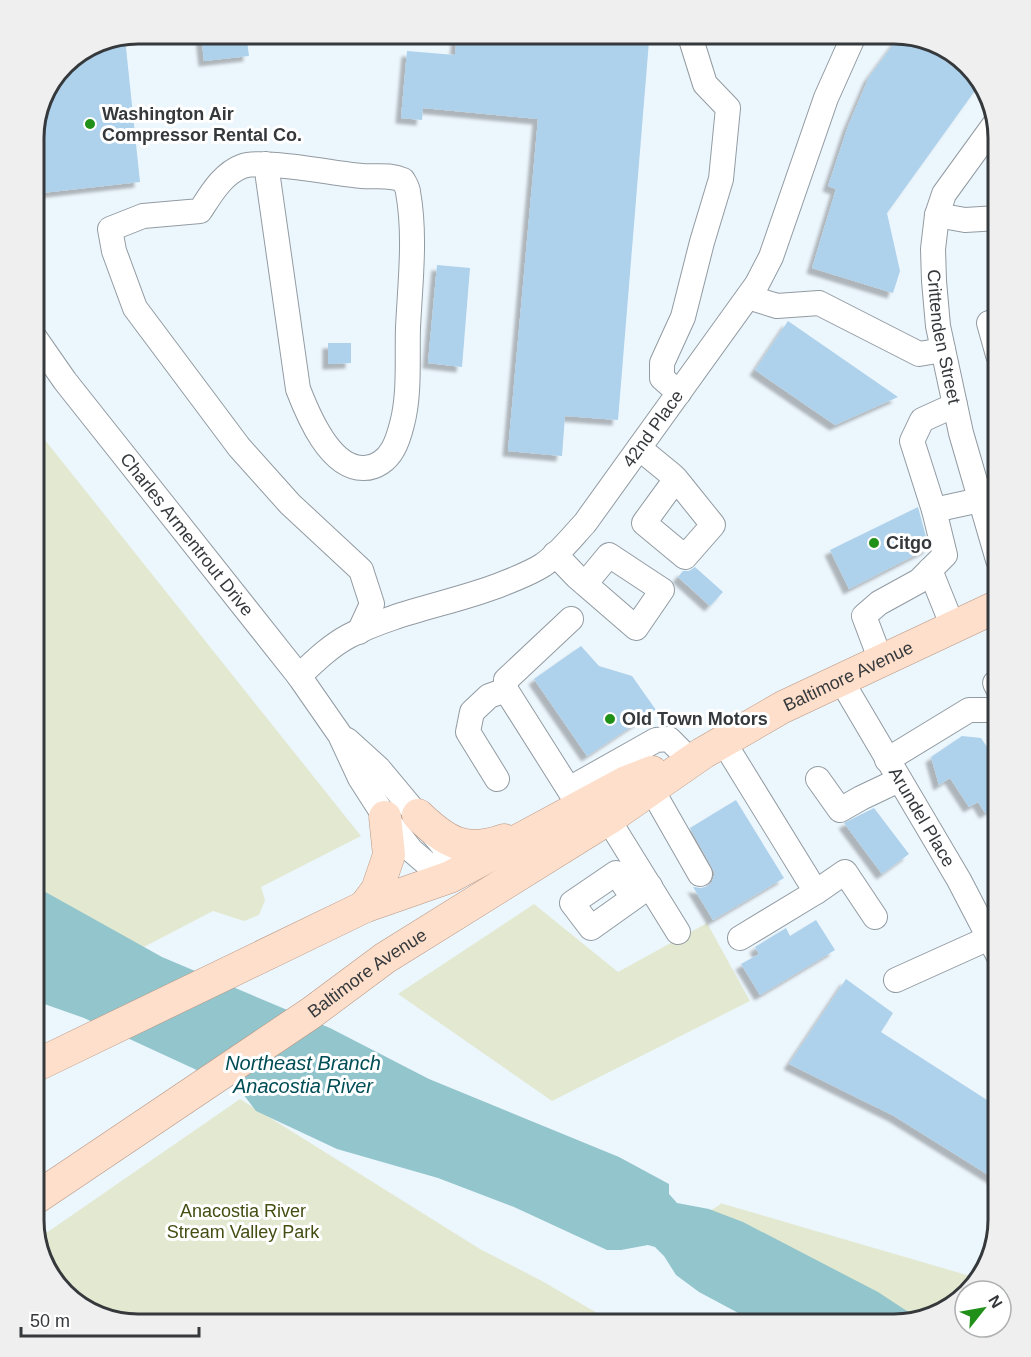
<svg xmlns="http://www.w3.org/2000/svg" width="1031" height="1357" font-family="Helvetica,sans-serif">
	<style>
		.green { fill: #e3e9d1 }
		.water { fill: #93c5cd }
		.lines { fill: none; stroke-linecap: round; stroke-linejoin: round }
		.stream { stroke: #93c5cd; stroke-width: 8 }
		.building { fill: #aed1ec; filter: url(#shadow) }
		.minor-casing { stroke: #929ba2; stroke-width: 26 }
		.major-casing { stroke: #b89783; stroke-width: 33 }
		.minor { stroke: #fff; stroke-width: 24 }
		.major { stroke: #fedfcb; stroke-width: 32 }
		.poi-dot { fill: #209018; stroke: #fff; stroke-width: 2 }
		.labels { text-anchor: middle; stroke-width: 6; stroke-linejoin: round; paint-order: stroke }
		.poi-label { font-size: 18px; font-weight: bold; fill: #35393c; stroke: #fff; text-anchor: start }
		.street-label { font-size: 18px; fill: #35393c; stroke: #fff }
		.park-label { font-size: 18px; fill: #444e11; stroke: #fff }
		.water-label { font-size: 20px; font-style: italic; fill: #004d56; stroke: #fff }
		.rim { fill: none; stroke: #35393c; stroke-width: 3 }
	</style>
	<defs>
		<filter id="shadow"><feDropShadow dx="-5.5" dy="5.5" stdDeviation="1.5" flood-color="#0004"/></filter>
	</defs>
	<rect width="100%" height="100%" fill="#ecf6fd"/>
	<path class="green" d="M 33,425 L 361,836 L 261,887 L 265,900 L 259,915 L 244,921 L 213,911 L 140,949 L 33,993 Z
		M 534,904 L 618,972 L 707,923 L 750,1001 L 552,1101 L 398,994 Z
		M 240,1099 L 480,1249 L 542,1281 L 616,1324 L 138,1324 L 86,1310 L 50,1277 L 39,1238 Z
		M 720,1203 L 977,1278 L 951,1307 L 893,1324 L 678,1231 L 721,1204 Z"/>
	<path class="water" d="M 33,885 L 162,957 L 330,1028 L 429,1079 L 619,1157 L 669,1184 L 669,1194 L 677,1203 L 709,1209 L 743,1222 L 878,1292 L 916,1317 L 893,1324 L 759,1324 L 699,1292 L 676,1275 L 664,1256 L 655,1247 L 648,1245 L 621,1250 L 607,1250 L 514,1207 L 438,1178 L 337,1149 L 256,1111 L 240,1090 L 84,1018 L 33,1000 Z"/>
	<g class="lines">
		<path class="stream" d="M 84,1309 L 91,1312"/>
	</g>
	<path class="building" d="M 201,33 L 246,33 L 249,56 L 204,61 Z
		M 457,33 L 566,33 L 649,41 L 618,420 L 565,416 L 562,456 L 508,451 L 538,119 L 423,108 L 422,120 L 401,118 L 407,51 L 455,55 Z
		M 901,34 L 911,37 L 979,85 L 887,213 L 900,271 L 893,293 L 812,268 L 836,189 L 828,186 L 848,126 L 869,77 Z
		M 125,38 L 140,182 L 33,194 L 33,131 L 44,92 L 68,59 Z
		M 437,265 L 470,268 L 462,367 L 428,363 Z
		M 788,321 L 898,397 L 835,425 L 755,370 Z
		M 328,343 L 351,343 L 351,363 L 328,364 Z
		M 918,507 L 929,548 L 849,589 L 830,550 Z
		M 695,567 L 723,592 L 710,606 L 678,577 L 683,571 L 689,571 Z
		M 581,646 L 599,666 L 632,676 L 656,710 L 587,756 L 534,679 Z
		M 962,736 L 981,738 L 998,763 L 998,768 L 990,773 L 998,786 L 998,805 L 985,813 L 978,802 L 969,807 L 950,778 L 939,785 L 931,757 Z
		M 736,800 L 784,878 L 713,920 L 693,887 L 701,888 L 708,886 L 712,882 L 715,873 L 690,828 Z
		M 874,808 L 909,854 L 882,874 L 844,823 Z
		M 816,920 L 835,950 L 760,995 L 741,964 L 759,954 L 755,947 L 786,928 L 790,936 Z
		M 846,979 L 893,1013 L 881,1032 L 998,1107 L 998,1181 L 894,1116 L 789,1064 Z"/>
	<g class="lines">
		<g class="minor-casing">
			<g id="minor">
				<path id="s1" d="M 994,125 L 944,194 L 937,215 L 933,249 L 934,281 L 938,326 L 961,433 L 998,560"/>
				<path d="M 266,164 L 298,389 C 308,415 330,469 364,468 C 376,468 387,460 393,449 C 397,442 400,432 402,424 C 410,394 407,359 408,328 C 410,284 416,236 408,192 C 408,188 405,184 403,180 C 390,174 376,177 362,176 C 336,174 263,159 243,166 C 223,173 211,194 200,211 L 143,216 L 110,229 L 114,251 L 135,308 L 239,447 L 290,504 L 361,570 L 372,604 L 359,632"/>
				<path d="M 937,215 L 965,220 L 998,218"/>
				<path d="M 748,297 L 777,306 L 819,303 L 919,354 L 943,350"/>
				<path id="s2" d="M 33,335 L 65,381 L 299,676 L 340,735 L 360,778 L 385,817 L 411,850 L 432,868 L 450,877"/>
				<path d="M 998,355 L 989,323 L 998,321"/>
				<path d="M 679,393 L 662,378 L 662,363 L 683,317 L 702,242 L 721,179 L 728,108 L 705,84 L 689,33"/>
				<path d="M 639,448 L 672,475 L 676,479 L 713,525 L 685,557 L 644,523 L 676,479"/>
				<path d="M 934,510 L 980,500"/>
				<path d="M 555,554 L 577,577 L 636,628 L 662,590 L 609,555 L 585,584"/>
				<path d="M 930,570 L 953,627"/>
				<path d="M 571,619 L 506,680 L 506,690 L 580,807"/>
				<path d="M 881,661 L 864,616 L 879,603 L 919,581 L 945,555 L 934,510 L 912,441 L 922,420 L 955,405"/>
				<path id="s3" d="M 299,676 C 314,662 330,646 349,636 C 395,612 449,604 497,586 C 512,580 529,574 543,565 C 559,554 572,537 585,523 L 757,284 L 771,257 L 826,98 L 855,33"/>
				<path id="s4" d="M 841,680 L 959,880 L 998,955"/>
				<path d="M 998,689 L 995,683 L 998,681"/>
				<path d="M 347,740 L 379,769 L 444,847 L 450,877"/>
				<path d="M 723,741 L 816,892 L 740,938"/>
				<path d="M 887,760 L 969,710 L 998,710"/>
				<path d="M 497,779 L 468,732 L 472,712 L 489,696 L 506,690"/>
				<path d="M 818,779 L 840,810 L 861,798 L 899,780"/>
				<path d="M 569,789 L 656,740 L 669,739 L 688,758"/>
				<path d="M 652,790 L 700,874"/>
				<path d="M 608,819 L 678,932"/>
				<path d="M 816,892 L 845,872 L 875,917"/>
				<path d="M 633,898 L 616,873 L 572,903 L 591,928 L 650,886"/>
				<path d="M 896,980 L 998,934"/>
			</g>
		</g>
		<g class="major-casing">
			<g id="major">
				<path d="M 418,815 C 446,842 465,854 504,840"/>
				<path d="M 364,907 L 377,890 L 389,855 L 385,817"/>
				<path d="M 33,1067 L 364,907 L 450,877 L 624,783 L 652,772"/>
				<path id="s5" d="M 33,1200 L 311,1013 L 385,958 L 608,819 L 703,753 L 783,707 L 998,606"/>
			</g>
		</g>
		<use href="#minor" class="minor"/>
		<use href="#major" class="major"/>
	</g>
	<g class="poi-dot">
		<circle cx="90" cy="124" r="6"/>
		<circle cx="874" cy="543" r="6"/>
		<circle cx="610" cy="719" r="6"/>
	</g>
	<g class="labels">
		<g class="poi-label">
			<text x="102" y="120">Washington Air<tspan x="102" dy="21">Compressor Rental Co.</tspan></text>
			<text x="886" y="549">Citgo</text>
			<text x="622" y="725">Old Town Motors</text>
		</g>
		<g class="street-label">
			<text dy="6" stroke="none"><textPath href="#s1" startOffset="230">Crittenden Street</textPath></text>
			<text dy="6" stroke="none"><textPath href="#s3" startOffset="447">42nd Place</textPath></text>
			<text dy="6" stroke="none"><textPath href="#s2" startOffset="252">Charles Armentrout Drive</textPath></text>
			<text dy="6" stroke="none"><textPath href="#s5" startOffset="970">Baltimore Avenue</textPath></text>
			<text dy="6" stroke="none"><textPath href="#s4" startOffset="159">Arundel Place</textPath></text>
			<text dy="6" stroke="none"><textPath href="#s5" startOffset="404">Baltimore Avenue</textPath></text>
		</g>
		<g class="park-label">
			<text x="243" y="1217">Anacostia River<tspan x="243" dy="21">Stream Valley Park</tspan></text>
		</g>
		<g class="water-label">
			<text x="303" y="1070">Northeast Branch<tspan x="303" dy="23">Anacostia River</tspan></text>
		</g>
	</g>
	<path d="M0 0H1031V1357H0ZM138 44H894A94 94 0 0 1 988 138V1220A94 94 0 0 1 894 1314H138A94 94 0 0 1 44 1220V138A94 94 0 0 1 138 44Z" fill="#efefef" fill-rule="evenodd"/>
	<path class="rim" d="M138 44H894A94 94 0 0 1 988 138V1220A94 94 0 0 1 894 1314H138A94 94 0 0 1 44 1220V138A94 94 0 0 1 138 44Z"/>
	<g transform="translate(983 1309) rotate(59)"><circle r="28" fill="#ffffff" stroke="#aeb0b1" stroke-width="1.5"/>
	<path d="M0-4.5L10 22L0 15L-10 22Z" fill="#209018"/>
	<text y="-9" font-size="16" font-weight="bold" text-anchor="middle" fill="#35393c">N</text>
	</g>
	<path d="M21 1327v9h178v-9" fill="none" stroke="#35393c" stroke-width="3"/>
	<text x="30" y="1327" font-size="18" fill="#35393c" stroke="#ffffff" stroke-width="4.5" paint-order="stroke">50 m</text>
</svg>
